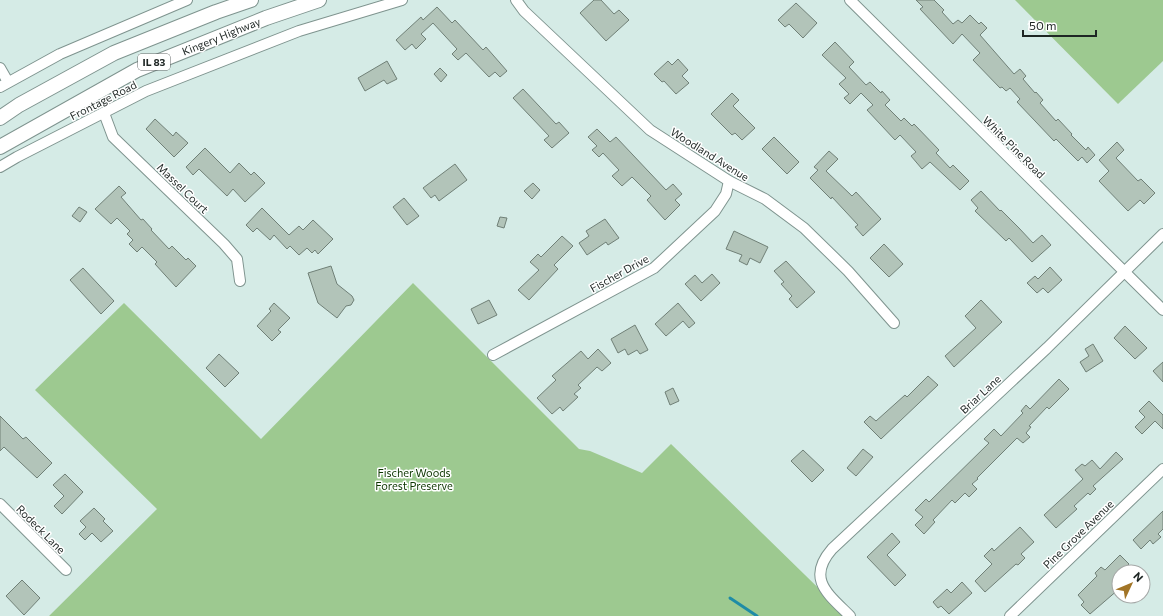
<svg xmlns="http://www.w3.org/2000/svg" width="1163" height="616" font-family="Commissioner,sans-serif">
<rect width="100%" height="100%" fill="#d5ebe6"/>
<g fill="#9dc990">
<path d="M1015,0H1163V61L1118,104Z"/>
<path d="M413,283L579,449L590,451L642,473L671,444L847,616H49L157,509L35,390L124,303L261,439Z"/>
</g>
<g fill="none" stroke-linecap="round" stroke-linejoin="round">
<path stroke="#1f8ca6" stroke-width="3" d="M730,598L757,616"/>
</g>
<g fill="#b2c4b9" stroke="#708077">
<path d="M594,0H601L614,14L619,10L629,20L606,41L580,13Z"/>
<path d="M916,0H934L944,10L942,12L953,24L958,20L962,23L970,15L979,24L981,22L987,28L980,35L1014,74L1020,69L1026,76L1023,79L1035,93L1036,92L1043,100L1040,103L1056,121L1058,119L1072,134L1071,135L1086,150L1088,147L1095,155L1087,163L1082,157L1078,161L1056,139L1054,141L1017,102L1020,99L1010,88L1006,91L1002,87L1000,88L973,60L980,53L962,34L953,44L920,9L923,7Z"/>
<path d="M796,3L817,23L803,38L789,24L785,27L778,20Z"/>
<path d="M437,7L452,23L455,20L483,50L486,47L507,71L500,77L495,72L489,77L466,53L458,60L452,54L457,49L433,23L421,34L426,39L416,49L412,44L405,50L396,40L421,17L423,20Z"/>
<path d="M835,42L854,62L849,67L866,85L870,82L881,93L882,91L890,100L885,105L901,121L904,118L912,126L914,124L939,150L936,153L950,168L953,165L969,181L960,190L930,162L922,169L911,156L916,152L900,135L895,140L867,110L873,105L861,93L850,104L844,98L849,94L839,84L846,78L822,55Z"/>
<path d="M678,59L688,70L682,76L689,83L676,94L664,81L662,82L654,74L668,61L672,65Z"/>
<path d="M387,61L397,79L387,84L384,80L365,91L358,78Z"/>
<path d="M440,68L447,75L441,82L434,74Z"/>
<path d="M523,89L556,124L559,122L569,133L552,148L544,140L549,136L513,98Z"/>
<path d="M732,93L739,100L733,106L755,128L742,140L735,133L732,135L711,114Z"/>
<path d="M155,119L173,136L176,132L188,143L174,157L146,129Z"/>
<path d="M597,129L610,142L616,137L666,190L673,184L682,194L675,200L680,205L665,220L647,200L651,196L632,177L622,186L612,176L619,170L603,153L599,157L592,150L597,146L588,137Z"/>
<path d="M774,137L799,162L787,174L762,149Z"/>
<path d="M1117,142L1124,150L1116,158L1138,181L1141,179L1155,193L1144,204L1140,200L1128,211L1099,181L1109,171L1099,160Z"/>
<path d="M205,148L230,173L239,163L251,175L254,172L265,183L245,202L233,189L227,196L199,169L193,175L186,167Z"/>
<path d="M829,151L838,159L826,171L852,196L856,192L881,219L863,236L855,227L858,225L832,197L831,199L810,178L818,170L814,167Z"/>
<path d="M455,164L467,180L439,201L435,195L431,198L423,188Z"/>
<path d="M533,183L540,190L532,199L524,191Z"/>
<path d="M119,186L126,193L121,197L141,220L143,219L152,229L151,230L169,249L172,246L186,260L188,258L196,266L176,287L155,264L157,262L142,247L137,252L129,244L133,240L127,234L130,231L117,218L111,224L95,209Z"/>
<path d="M981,191L1000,211L1001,210L1019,228L1033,243L1042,235L1051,245L1032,262L1009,238L1006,241L975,211L978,208L971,200Z"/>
<path d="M404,198L419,216L407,225L393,207Z"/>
<path d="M79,207L87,212L80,222L72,216Z"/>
<path d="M262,208L289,235L299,226L303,230L313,220L333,239L318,254L315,250L312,253L307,248L299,255L290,246L287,249L274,235L270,240L257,228L253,232L246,225Z"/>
<path d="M500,217L507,218L504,228L497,226Z"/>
<path d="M605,219L619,238L608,245L606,242L587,255L579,243L589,236L586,231Z"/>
<path d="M734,231L768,247L760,263L750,258L747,265L739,261L742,255L726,249Z"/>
<path d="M562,236L573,246L554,265L558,269L529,300L518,290L539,270L530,262L538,254L541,257Z"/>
<path d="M884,244L903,264L889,277L870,258Z"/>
<path d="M786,261L815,292L797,308L789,299L792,296L781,284L784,282L774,271Z"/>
<path d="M331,266L337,284L352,296L354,300L351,305L346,306L337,318L318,303L308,273Z"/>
<path d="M1050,267L1062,280L1048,293L1043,288L1037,293L1027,283L1035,276L1038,279Z"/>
<path d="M83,268L114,301L101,314L70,280Z"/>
<path d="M712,274L720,283L701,301L685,284L695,275L702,283Z"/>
<path d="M489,300L497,315L478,324L471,309Z"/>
<path d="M981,300L1002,322L954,367L945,356L976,328L965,316Z"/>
<path d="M274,303L290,318L278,330L281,332L272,341L257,326L271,311L269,309Z"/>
<path d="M678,303L695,323L689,328L683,321L666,336L655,324Z"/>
<path d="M635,325L648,350L640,354L637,350L628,355L625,349L618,353L611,339Z"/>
<path d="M1125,326L1147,348L1135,359L1114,338Z"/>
<path d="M1093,344L1103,361L1086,372L1080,362L1089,356L1085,349Z"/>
<path d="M598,349L611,363L602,371L597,367L578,385L581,388L574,394L578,397L563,411L560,407L552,414L537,398L556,380L552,376L581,351L588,359Z"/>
<path d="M219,354L239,373L225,387L206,368Z"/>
<path d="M1163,362V382L1153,371Z"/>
<path d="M928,376L938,385L881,439L864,422L870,416L876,421L905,395L907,397Z"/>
<path d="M1059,379L1069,389L1049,409L1047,407L1029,426L1031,427L1026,433L1030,437L1023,443L1017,438L977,478L978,479L972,484L977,489L969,497L965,493L955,503L952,500L933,520L935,522L924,534L915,525L923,517L915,510L926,499L929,502L989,443L984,439L994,429L1001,436L1023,413L1021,411L1026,405L1030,409Z"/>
<path d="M673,388L679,401L670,405L665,392Z"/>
<path d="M1149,401L1163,415V429L1155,421L1142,434L1135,427L1145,417L1139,411Z"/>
<path d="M0,416L23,439L26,437L52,463L37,478L4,447L0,451Z"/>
<path d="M863,449L873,457L856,476L847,468Z"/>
<path d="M803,450L824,470L812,482L791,461Z"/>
<path d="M1116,452L1123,459L1093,486L1096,489L1090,495L1088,493L1074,506L1077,509L1056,528L1044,515L1083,479L1075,470L1082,464L1085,466L1092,460L1100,469Z"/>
<path d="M65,474L83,492L62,514L54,506L64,496L53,485Z"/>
<path d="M94,508L105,519L103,521L113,531L101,542L92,533L85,540L79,534L86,527L80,521Z"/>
<path d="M1163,511V529L1158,534L1161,537L1153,544L1150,540L1141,549L1133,540Z"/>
<path d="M1020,527L1034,542L1021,554L1025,558L1018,565L1016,564L985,592L975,581L992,564L984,556L992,548L994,551Z"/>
<path d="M892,533L900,542L887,555L906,575L895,586L867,557Z"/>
<path d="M1120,555L1129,564L1121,572H1119V589L1090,614L1081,605L1084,602L1078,595L1097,576L1095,573L1101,567L1105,570Z"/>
<path d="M22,580L40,598L24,615L6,596Z"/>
<path d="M962,582L972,593L949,614L941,606L938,608L933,602L947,589L951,593Z"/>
</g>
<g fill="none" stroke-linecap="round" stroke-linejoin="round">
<g stroke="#7f948f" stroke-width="12">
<g id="minor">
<path d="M516,0L524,11L650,130L729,181L765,199L804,228L848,271L894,323"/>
<path d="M850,0L1163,310"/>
<path d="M0,68L8,82"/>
<path d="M0,87L60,54L187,0"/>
<path d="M104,113L113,137L224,244L237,259L240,281"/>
<path d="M0,167L17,157L146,91L299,31L402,0"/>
<path d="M493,355L654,268L715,211L726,194L729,181"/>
<path d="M0,504L66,570"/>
<path d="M850,616C828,594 806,579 832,549L1047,348L1163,234"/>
<path d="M1010,616L1163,469"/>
</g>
</g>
<g stroke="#7f948f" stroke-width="16">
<g id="highway">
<path d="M0,118L19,105L114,53L216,12L251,0"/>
<path d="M0,147L137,70L266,18L319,0"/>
</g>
</g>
<use href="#minor" stroke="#fff" stroke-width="10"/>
<use href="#highway" stroke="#fff" stroke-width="14"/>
</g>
<g text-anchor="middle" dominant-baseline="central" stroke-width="3" stroke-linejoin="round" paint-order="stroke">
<rect fill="#fff" stroke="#626766" stroke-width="1" x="138" y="54" width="32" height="16" rx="3"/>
<g font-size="10" font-weight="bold" fill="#1e2624">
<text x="154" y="62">IL 83</text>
</g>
<g font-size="11" fill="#1e2624" stroke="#fff">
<text transform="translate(221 36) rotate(-22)">Kingery Highway</text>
<text transform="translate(103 100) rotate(-27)">Frontage Road</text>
<text transform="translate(1014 147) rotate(45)">White Pine Road</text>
<text transform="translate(710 154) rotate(32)">Woodland Avenue</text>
<text transform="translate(183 188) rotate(44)">Massel Court</text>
<text transform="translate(619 273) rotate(-29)">Fischer Drive</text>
<text transform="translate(980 394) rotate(-43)">Briar Lane</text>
<text transform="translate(41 529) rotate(45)">Rodeck Lane</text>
<text transform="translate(1078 534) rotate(-44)">Pine Grove Avenue</text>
</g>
<g font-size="11" fill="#0d3600" stroke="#fff">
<text x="414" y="472">Fischer Woods<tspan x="414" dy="13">Forest Preserve</tspan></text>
</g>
</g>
<g transform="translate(1131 584) rotate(46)"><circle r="19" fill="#ffffff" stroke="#a5a8a7"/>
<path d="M0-3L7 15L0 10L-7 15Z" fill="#a27527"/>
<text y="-6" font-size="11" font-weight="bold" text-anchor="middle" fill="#1e2624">N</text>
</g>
<path d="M1023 30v6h73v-6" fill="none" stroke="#1e2624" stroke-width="2"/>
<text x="1029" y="30" font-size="12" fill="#1e2624" stroke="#ffffff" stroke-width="3" paint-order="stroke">50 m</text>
</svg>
